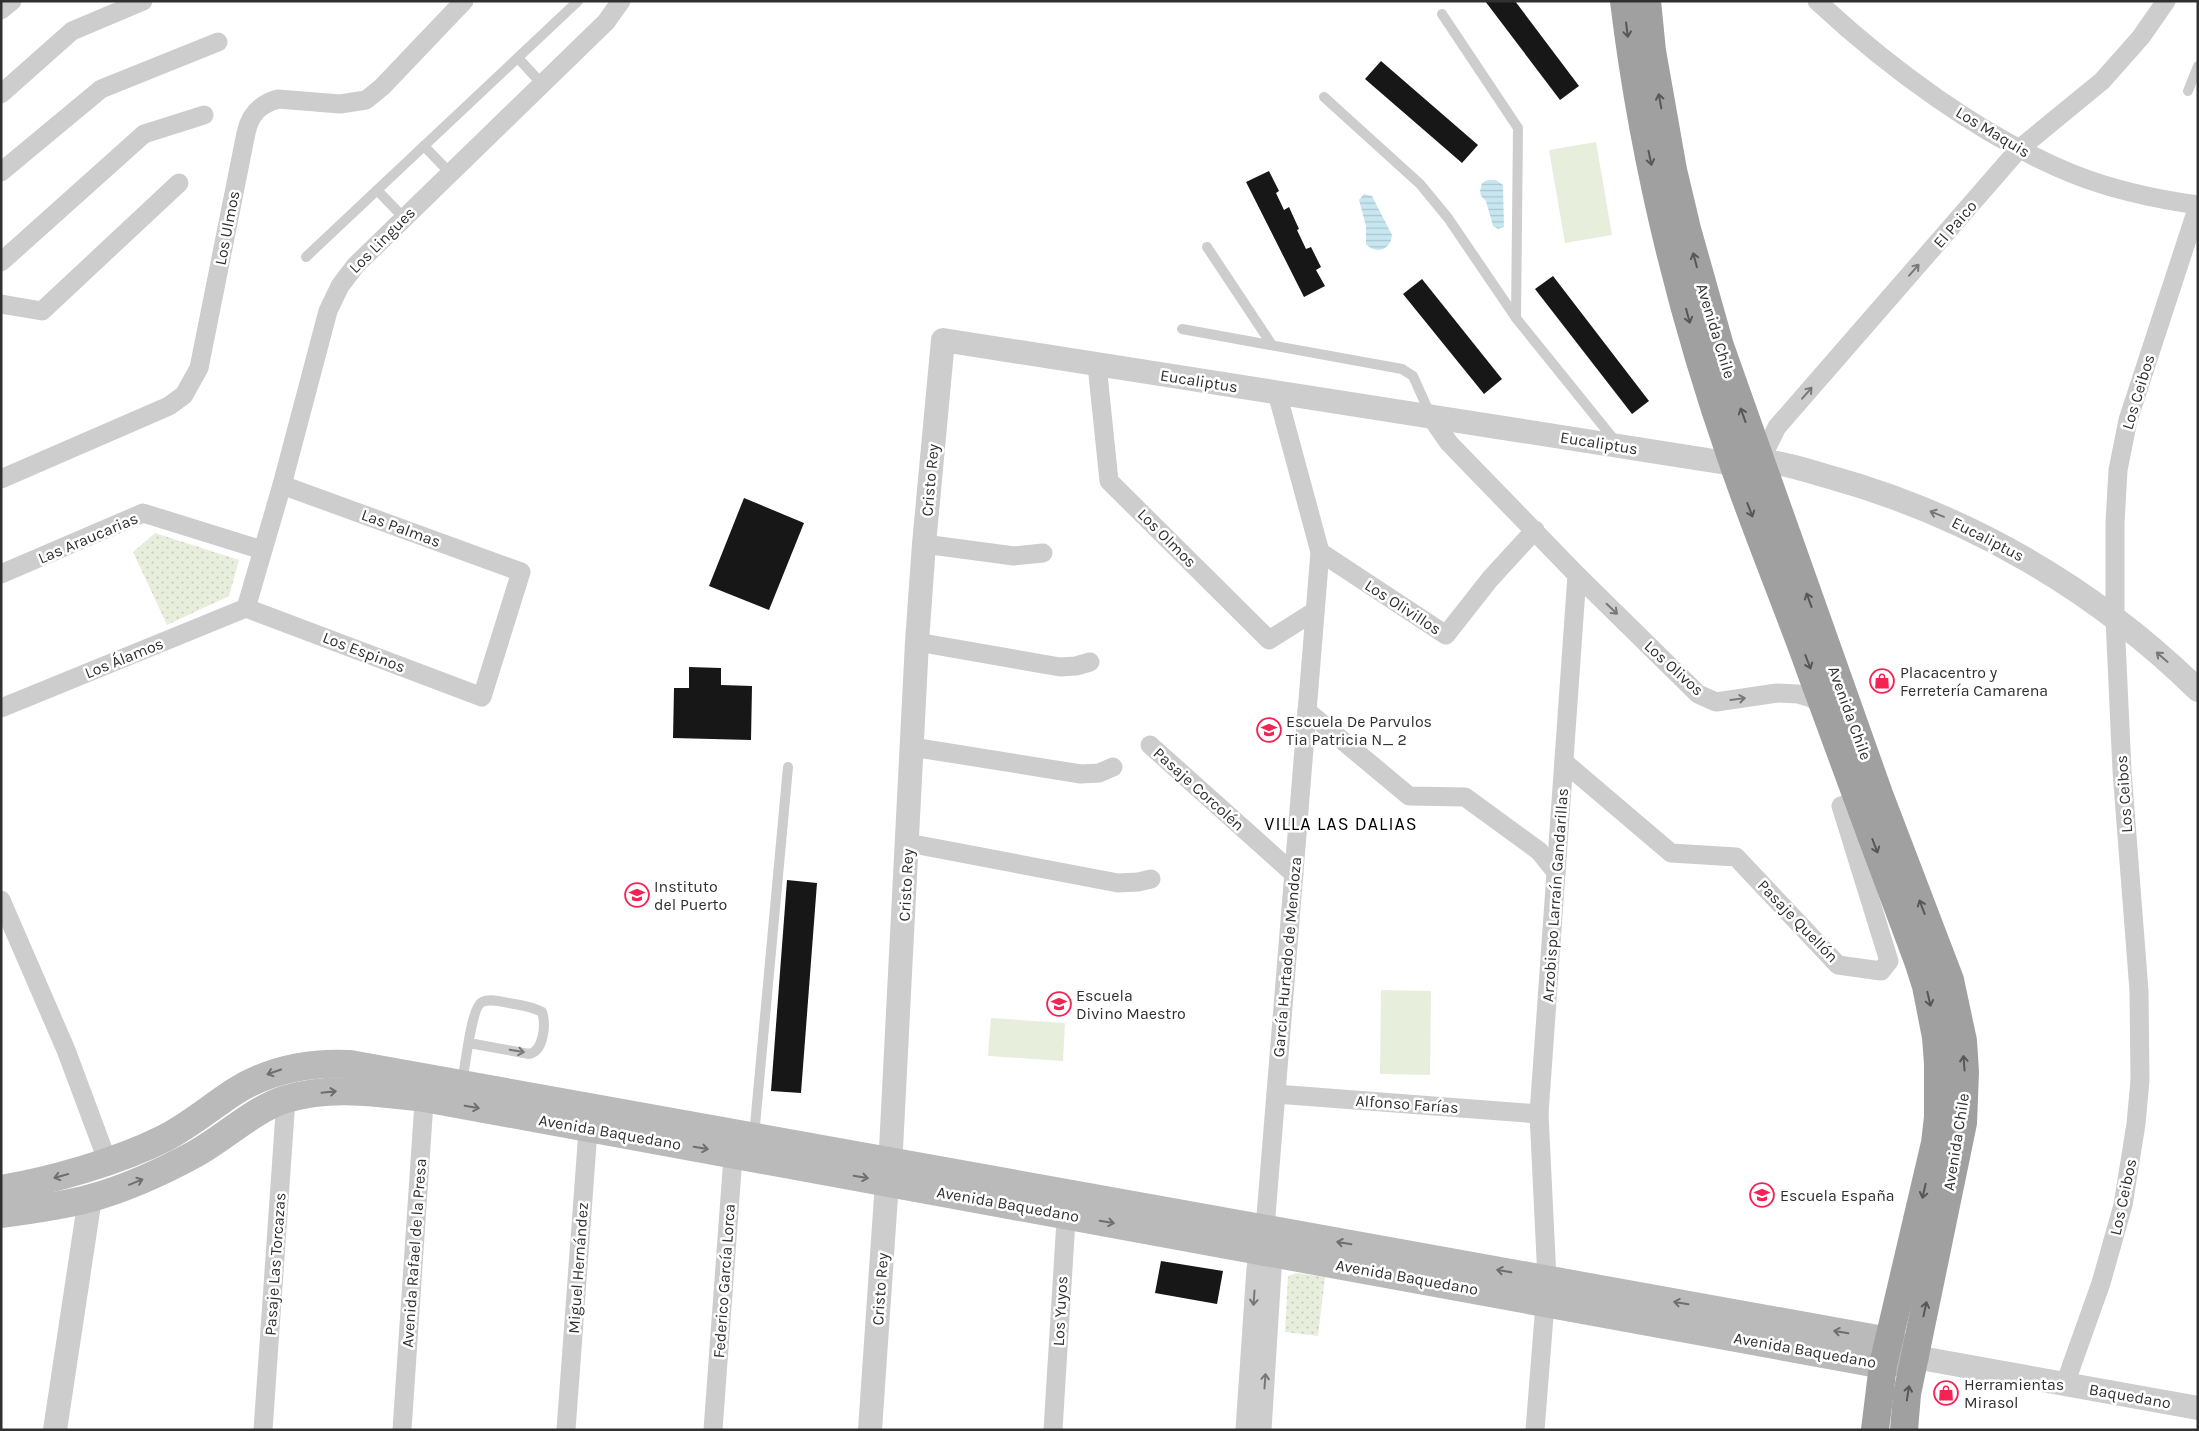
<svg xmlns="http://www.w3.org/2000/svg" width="2199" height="1431" font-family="Karla,sans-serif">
<defs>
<pattern id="grass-dots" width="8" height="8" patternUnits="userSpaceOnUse" patternTransform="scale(1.25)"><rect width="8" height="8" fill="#e8eedc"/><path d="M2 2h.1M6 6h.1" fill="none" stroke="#c7ccbd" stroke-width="1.8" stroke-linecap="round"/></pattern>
<pattern id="water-rules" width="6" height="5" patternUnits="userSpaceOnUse" patternTransform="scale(1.25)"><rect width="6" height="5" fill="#c7e6ef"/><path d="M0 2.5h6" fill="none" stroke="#abc6cd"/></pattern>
</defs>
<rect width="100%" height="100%" fill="#fff"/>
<g fill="url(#grass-dots)">
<path d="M155,533L239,560L229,596L167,625L133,552Z"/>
<path d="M1297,1273L1325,1277L1318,1336L1285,1332L1288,1276Z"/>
</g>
<g fill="#e8eedc">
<path d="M1596,142L1612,235L1565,243L1549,150Z"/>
<path d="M1381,990L1431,991L1430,1075L1380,1074Z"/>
<path d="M991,1018L1065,1023L1063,1061L988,1056Z"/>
</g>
<g fill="url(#water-rules)">
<path d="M1487,180H1496L1503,185L1504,227L1498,229L1493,226L1486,201L1481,196L1480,191L1482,183Z"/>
<path d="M1364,194L1372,196L1392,235C1391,250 1376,255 1366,244V226L1359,200Z"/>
</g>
<g fill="#171717">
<path d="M1485,1H1515L1579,86L1560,100Z"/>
<path d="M1381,61L1478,145L1462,163L1365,79Z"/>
<path d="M1269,171L1279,191L1276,193L1284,210L1289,207L1299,229L1297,230L1306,249L1311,247L1321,267L1316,270L1325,286L1304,297L1246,182Z"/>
<path d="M1553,276L1649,401L1632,414L1535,289Z"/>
<path d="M1422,279L1502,379L1484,394L1403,294Z"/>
<path d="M744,498L804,523L769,610L709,586Z"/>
<path d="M689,667L721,668V685L752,686L751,740L673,738L674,688H689Z"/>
<path d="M787,880L817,883L801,1093L771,1091Z"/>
<path d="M1161,1261L1223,1271L1217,1304L1155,1293Z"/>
</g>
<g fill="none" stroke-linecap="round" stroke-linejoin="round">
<g stroke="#cdcdcd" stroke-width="10">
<path d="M1442,14L1518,128L1516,318"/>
<path d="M518,58L542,84"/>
<path d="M2188,91L2198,66"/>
<path d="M1324,97L1420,184L1448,218L1516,318L1616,442"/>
<path d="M424,146L450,173"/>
<path d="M377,190L404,218"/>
<path d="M1207,247L1272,345"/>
<path d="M306,257L578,1"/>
<path d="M1182,329L1402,369L1413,376L1430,414"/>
<path d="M462,1083C465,1069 471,1007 482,1002C490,998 501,1002 509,1003C520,1005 531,1006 542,1012C546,1024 544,1051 529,1054L469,1043"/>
<path d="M754,1136L788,767"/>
</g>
<g stroke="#cdcdcd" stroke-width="19">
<path d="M1817,1C1889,68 1982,137 2073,174C2113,190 2155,199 2198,205"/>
<path d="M1,10L12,1"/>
<path d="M1,94L72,31L143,1"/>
<path d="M1,172L101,89L218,42"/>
<path d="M1,262L144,134L204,115"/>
<path d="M1,304L42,311L179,183"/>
<path d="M1097,365L1109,481L1269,640L1315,611"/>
<path d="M1431,417L1449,443L1577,575L1698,694L1716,702L1777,693L1798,694L1811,698L1823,705"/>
<path d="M1760,461L1777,427L2019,149L2102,81L2141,37L2166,1"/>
<path d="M1,479L169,406L184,395L199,368L246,133C250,114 260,104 278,99L340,104L366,100L382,87L464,1"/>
<path d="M924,544L1014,556L1043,553"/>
<path d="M1320,552L1446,635L1490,579L1535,530"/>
<path d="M1,574L143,513L262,550"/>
<path d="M246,608L282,485L328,311L340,286L355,266L606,22L621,1"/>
<path d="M246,608L482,697L521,572L282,485"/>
<path d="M917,642L1060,667L1076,666L1090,662"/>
<path d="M1,708L246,608"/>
<path d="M1307,711L1409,796L1465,797L1539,851L1556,872"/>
<path d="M1150,745L1294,874"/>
<path d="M912,747L1081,774L1099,773L1113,767"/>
<path d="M1564,762L1671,853L1736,857L1838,965L1881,971L1889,961L1841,806L1858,800"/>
<path d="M908,843L1118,883L1138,882L1151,879"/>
<path d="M1,900L66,1050L107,1160"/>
<path d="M1276,1094L1539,1114"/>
<path d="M2065,1384L2101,1283L2123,1205L2136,1124L2140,1080L2139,991L2122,771L2115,619V523L2118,470L2128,420L2198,206"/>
<path d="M263,1430L286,1099"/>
<path d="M402,1430L425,1087"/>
<path d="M566,1430L589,1117"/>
<path d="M713,1430L734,1143"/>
<path d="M1053,1430L1067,1204"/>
<path d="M1245,1430L1256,1268L1259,1250L1265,1228L1320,552L1277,393"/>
<path d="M1262,1430L1272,1271L1273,1253L1269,1242"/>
<path d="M1535,1430L1547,1279L1539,1114L1577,575"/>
</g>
<g stroke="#cdcdcd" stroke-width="24">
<path d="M1915,1357L2198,1408"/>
<path d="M55,1430L90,1198"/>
<path d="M870,1430L887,1182L891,1149L917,642L924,544L943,340L1733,464C1762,455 1798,468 1826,476C1966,514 2094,588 2198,690"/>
</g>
<g stroke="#bababa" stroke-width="28">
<path d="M1,1189C53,1180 117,1162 165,1138C190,1125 211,1107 234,1092C270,1069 309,1062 350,1064L1889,1341L1915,1357"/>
<path d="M1,1214C31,1210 62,1206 91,1198C127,1188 162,1172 195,1154C226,1137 252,1110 286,1099C332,1085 378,1093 424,1098L1856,1360L1883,1365L1906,1359"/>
</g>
<g stroke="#a0a0a0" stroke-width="28">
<path d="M1624,1C1643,158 1681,314 1733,463C1757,533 1786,602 1811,672C1846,768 1882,865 1918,961L1926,986L1936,1037L1938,1064V1117L1935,1143L1883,1365L1875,1430"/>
<path d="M1647,1L1652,51L1673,170L1687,229L1720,346L1879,794L1950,980L1963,1041L1965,1072L1963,1123L1907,1394L1904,1430"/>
</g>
</g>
<defs><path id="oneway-shaft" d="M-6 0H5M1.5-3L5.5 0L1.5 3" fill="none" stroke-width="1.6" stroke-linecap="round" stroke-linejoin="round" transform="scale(1.25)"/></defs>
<g stroke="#575757">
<use href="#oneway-shaft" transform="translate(1627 30) rotate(83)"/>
<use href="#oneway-shaft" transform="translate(1660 101) rotate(-100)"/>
<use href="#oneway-shaft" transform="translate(1650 158) rotate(78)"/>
<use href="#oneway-shaft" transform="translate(1695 260) rotate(-105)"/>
<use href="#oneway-shaft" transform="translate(1688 316) rotate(75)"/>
<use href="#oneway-shaft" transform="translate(1743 415) rotate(-110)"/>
<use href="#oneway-shaft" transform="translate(1750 510) rotate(69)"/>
<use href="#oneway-shaft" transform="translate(1809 600) rotate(-110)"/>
<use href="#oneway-shaft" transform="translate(1808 662) rotate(69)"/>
<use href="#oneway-shaft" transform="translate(1875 846) rotate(69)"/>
<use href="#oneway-shaft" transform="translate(1922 907) rotate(-111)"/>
<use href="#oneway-shaft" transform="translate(1929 999) rotate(77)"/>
<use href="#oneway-shaft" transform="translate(1964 1063) rotate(-94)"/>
<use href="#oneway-shaft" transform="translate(1924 1191) rotate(103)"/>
<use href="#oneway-shaft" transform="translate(1925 1309) rotate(-78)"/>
<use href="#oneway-shaft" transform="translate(1908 1393) rotate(-81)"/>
</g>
<g stroke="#777">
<use href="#oneway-shaft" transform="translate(1914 270) rotate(-49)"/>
<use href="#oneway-shaft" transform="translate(1807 393) rotate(-49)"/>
<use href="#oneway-shaft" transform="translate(1937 514) rotate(-158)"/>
<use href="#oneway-shaft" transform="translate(1612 609) rotate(44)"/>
<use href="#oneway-shaft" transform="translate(2162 657) rotate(-139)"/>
<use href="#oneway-shaft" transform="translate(1738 699) rotate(-8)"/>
<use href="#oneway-shaft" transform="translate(517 1051) rotate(10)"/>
<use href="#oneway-shaft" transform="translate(1254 1298) rotate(94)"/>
<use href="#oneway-shaft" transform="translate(1265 1381) rotate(-86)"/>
</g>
<g stroke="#6e6e6e">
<use href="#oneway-shaft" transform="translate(274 1072) rotate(161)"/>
<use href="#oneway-shaft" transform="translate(329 1092) rotate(-6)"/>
<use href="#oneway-shaft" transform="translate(472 1107) rotate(10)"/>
<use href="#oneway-shaft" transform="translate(701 1148) rotate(10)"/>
<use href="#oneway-shaft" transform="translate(61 1176) rotate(164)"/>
<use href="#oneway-shaft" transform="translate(861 1177) rotate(10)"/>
<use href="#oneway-shaft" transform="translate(136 1182) rotate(-22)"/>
<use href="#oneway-shaft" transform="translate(1107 1222) rotate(10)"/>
<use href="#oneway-shaft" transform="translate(1344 1243) rotate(-170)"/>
<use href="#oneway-shaft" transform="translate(1504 1271) rotate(-170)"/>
<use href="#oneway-shaft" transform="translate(1681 1303) rotate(-170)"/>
<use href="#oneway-shaft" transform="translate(1841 1332) rotate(-170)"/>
</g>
<defs>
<g id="shop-ring" transform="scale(1.25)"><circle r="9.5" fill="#fff" stroke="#f52354" stroke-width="1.5"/><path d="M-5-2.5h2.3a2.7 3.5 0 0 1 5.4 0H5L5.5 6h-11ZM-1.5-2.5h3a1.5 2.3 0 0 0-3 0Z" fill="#f52354"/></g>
<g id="school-ring" transform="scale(1.25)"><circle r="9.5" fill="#fff" stroke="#f52354" stroke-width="1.5"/><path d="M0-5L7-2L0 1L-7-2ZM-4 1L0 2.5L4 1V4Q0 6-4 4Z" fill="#f52354"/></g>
</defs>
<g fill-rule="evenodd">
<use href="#shop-ring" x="1882" y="681"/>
<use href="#school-ring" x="1269" y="730"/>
<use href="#school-ring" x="637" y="895"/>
<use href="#school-ring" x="1059" y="1004"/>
<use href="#school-ring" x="1762" y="1195"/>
<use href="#shop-ring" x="1946" y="1393"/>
</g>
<g text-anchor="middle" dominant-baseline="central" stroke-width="5" stroke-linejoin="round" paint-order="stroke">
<g font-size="16" fill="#303030" stroke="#fff">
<text transform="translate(1993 132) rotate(31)">Los Maquis</text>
<text transform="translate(1955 224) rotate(-49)">El Paico</text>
<text transform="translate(227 228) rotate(-79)">Los Ulmos</text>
<text transform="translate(382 240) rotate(-45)">Los Lingues</text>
<text transform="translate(1716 331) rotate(73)">Avenida Chile</text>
<text transform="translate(1199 381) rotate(9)">Eucaliptus</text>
<text transform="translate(2138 392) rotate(-73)">Los Ceibos</text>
<text transform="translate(1599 443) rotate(9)">Eucaliptus</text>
<text transform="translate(930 480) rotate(-85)">Cristo Rey</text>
<text transform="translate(401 528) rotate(20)">Las Palmas</text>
<text transform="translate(88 538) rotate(-23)">Las Araucarias</text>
<text transform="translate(1167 538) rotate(45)">Los Olmos</text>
<text transform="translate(1988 539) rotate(27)">Eucaliptus</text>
<text transform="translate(1403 607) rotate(33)">Los Olivillos</text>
<text transform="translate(364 652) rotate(21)">Los Espinos</text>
<text transform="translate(124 658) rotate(-22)">Los Álamos</text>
<text transform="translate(1674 668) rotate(42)">Los Olivos</text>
<text transform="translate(1850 713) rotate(70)">Avenida Chile</text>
<text transform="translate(1199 789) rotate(42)">Pasaje Corcolén</text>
<text transform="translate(2124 794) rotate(-94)">Los Ceibos</text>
<text transform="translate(906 885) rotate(-87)">Cristo Rey</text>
<text transform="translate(1555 895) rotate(-86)">Arzobispo Larraín Gandarillas</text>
<text transform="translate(1798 921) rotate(46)">Pasaje Quellón</text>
<text transform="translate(1287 957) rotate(-85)">García Hurtado de Mendoza</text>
<text transform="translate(1407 1104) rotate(4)">Alfonso Farías</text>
<text transform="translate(610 1132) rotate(10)">Avenida Baquedano</text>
<text transform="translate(1956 1142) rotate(-81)">Avenida Chile</text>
<text transform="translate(2123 1197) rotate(-78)">Los Ceibos</text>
<text transform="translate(1008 1204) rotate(10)">Avenida Baquedano</text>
<text transform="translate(414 1253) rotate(-86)">Avenida Rafael de la Presa</text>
<text transform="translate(275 1264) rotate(-86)">Pasaje Las Torcazas</text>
<text transform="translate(578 1268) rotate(-86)">Miguel Hernández</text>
<text transform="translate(1407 1277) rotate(10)">Avenida Baquedano</text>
<text transform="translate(724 1281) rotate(-86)">Federico García Lorca</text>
<text transform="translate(880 1289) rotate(-86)">Cristo Rey</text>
<text transform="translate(1060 1311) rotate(-87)">Los Yuyos</text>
<text transform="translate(1805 1350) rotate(10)">Avenida Baquedano</text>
<text transform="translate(2130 1396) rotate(10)">Baquedano</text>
</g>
<g font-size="16" fill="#303030" stroke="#fff" text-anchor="start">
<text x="1900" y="672">Placacentro y<tspan x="1900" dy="18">Ferretería Camarena</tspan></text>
<text x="1286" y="721">Escuela De Parvulos<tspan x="1286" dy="18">Tia Patricia N_ 2</tspan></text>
<text x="654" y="886">Instituto<tspan x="654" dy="18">del Puerto</tspan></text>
<text x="1076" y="995">Escuela<tspan x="1076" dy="18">Divino Maestro</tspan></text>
<text x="1780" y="1195">Escuela España</text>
<text x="1964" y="1384">Herramientas<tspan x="1964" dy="18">Mirasol</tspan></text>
</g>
<g font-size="18" letter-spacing="1" fill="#000" stroke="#fff">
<text x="1341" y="824">VILLA LAS DALIAS</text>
</g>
</g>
<rect width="2199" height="1431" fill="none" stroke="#303030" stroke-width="5"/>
</svg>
